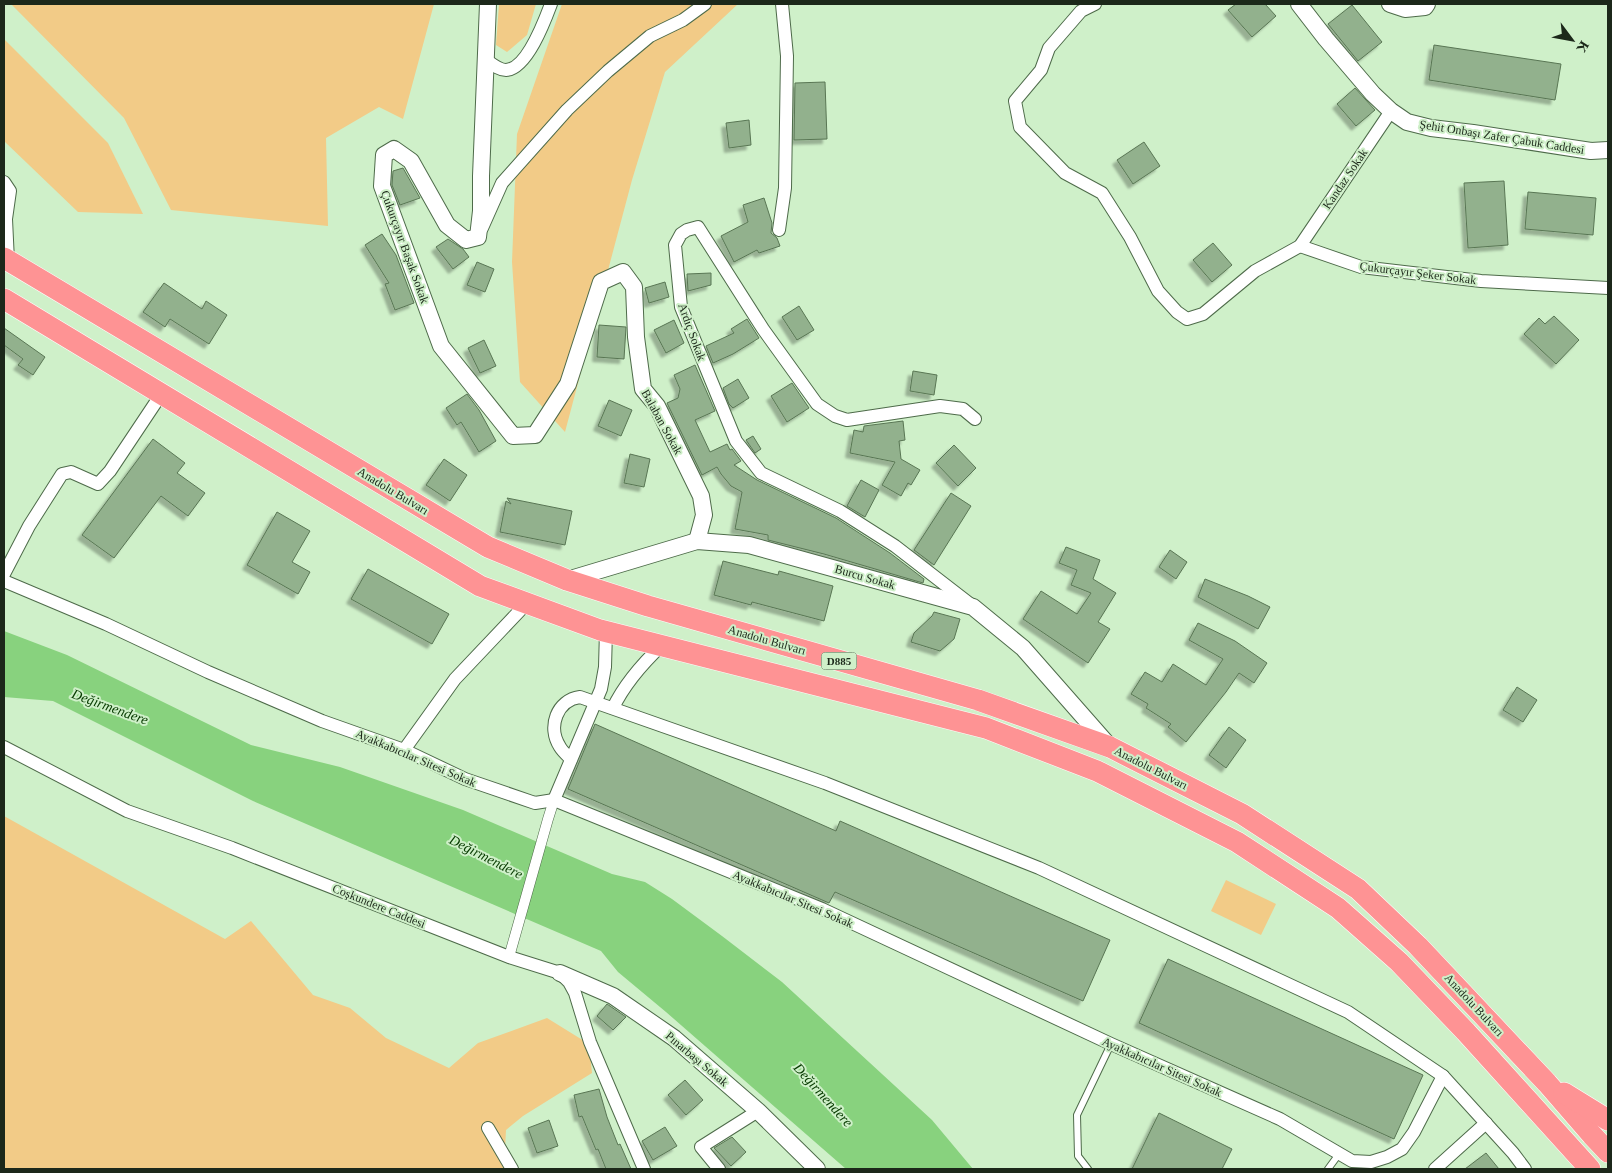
<svg xmlns="http://www.w3.org/2000/svg" width="1612" height="1173" font-family="'Times New Roman',serif">
<defs>
<filter id="shadow"><feDropShadow dx="-4.5" dy="4.5" stdDeviation="1" flood-color="#0004"/></filter>
</defs>
<rect width="100%" height="100%" fill="#cff0c9"/>
<g fill="#f2cb87">
<path d="M11,4H434L403,119L379,107L326,138L328,226L171,210L124,118Z"/>
<path d="M499,4H536L527,35L507,52L496,45Z"/>
<path d="M562,4H738L665,72L632,180L565,432L520,382L512,262L517,134Z"/>
<path d="M4,39L108,143L143,214L78,212L4,141Z"/>
<path d="M4,816L225,939L251,921L313,995L350,1008L386,1038L449,1068L478,1043L547,1018L589,1044L592,1073L523,1116L506,1130L504,1169H4Z"/>
<path d="M1226,880L1276,904L1261,935L1211,911Z"/>
</g>
<path fill="#88d27e" d="M4,631L67,655L251,745L340,767L463,810L612,874L645,882L672,899L722,936L782,982L932,1120L973,1169H846L666,1012L618,972L601,951L253,801L53,701L4,697Z"/>
<g fill="#92b18d" stroke="#597654" filter="url(#shadow)">
<path d="M1236,4H1265L1276,16L1252,37L1228,10Z"/>
<path d="M1352,5L1382,42L1358,61L1328,24Z"/>
<path d="M1434,45L1561,64L1555,100L1429,80Z"/>
<path d="M825,82L827,139L794,140L795,83Z"/>
<path d="M1355,88L1375,110L1356,126L1337,104Z"/>
<path d="M749,120L751,145L729,148L726,123Z"/>
<path d="M1144,142L1160,166L1133,184L1117,160Z"/>
<path d="M403,168L420,198L400,205L392,185L393,171Z"/>
<path d="M1504,181L1508,245L1468,248L1464,183Z"/>
<path d="M1528,192L1596,198L1593,235L1525,229Z"/>
<path d="M764,198L772,223L771,233L777,238L780,246L759,253L757,250L734,262L721,236L748,222L743,205Z"/>
<path d="M382,234L396,255L414,303L395,310L385,284L389,283L365,245Z"/>
<path d="M448,239L463,249L469,257L453,269L436,247Z"/>
<path d="M1213,243L1232,265L1212,282L1193,260Z"/>
<path d="M477,262L494,269L485,292L467,285Z"/>
<path d="M711,273V285L688,291L687,274Z"/>
<path d="M665,282L669,297L649,303L645,288Z"/>
<path d="M164,283L202,309L206,301L227,315L209,344L170,319L165,327L143,312Z"/>
<path d="M799,306L814,330L797,340L782,317Z"/>
<path d="M1554,316L1579,340L1556,364L1524,334L1539,318L1545,324Z"/>
<path d="M747,319L759,338L733,354L713,363L706,346L734,333L731,329Z"/>
<path d="M674,320L684,343L666,353L654,330Z"/>
<path d="M599,325L626,327L624,359L597,357Z"/>
<path d="M4,328L45,357L33,375L18,365L23,359L4,345Z"/>
<path d="M484,340L496,366L480,373L468,348Z"/>
<path d="M695,365L715,411L695,420L710,452L727,444L730,450L732,449L741,461L734,465L757,480L836,518L890,553L924,579L923,583L824,554L768,540V535L735,529L742,492L731,486L721,474L717,467L702,475L667,403L678,398L680,389L674,375Z"/>
<path d="M913,371L937,375L934,395L910,391Z"/>
<path d="M738,379L749,398L733,408L729,404L723,388Z"/>
<path d="M792,383L809,408L787,422L771,396Z"/>
<path d="M467,394L479,410L496,441L479,452L461,422L457,425L446,408Z"/>
<path d="M609,400L632,410L621,436L598,426Z"/>
<path d="M903,421L905,440L899,441L901,459L920,470L911,485L908,483L901,496L882,485L895,462L850,453L854,430L863,432L864,426Z"/>
<path d="M753,436L761,449L755,453L746,440Z"/>
<path d="M153,439L185,463L177,473L205,493L188,516L161,496L114,558L82,535Z"/>
<path d="M954,445L976,468L958,486L936,463Z"/>
<path d="M630,454L650,459L644,487L624,483Z"/>
<path d="M444,459L467,475L450,501L426,485Z"/>
<path d="M861,480L879,490L865,517L847,506Z"/>
<path d="M951,493L971,506L934,565L914,550Z"/>
<path d="M507,498L572,511L565,545L500,532L506,501L511,504Z"/>
<path d="M277,512L310,531L292,562L310,572L298,594L247,565Z"/>
<path d="M1066,547L1100,560L1093,579L1116,593L1098,622L1110,629L1088,663L1023,619L1041,591L1077,614L1091,593L1071,585L1077,570L1059,563Z"/>
<path d="M1170,550L1187,562L1176,579L1159,567Z"/>
<path d="M723,561L778,575L779,571L833,586L824,621L752,602L751,605L714,595Z"/>
<path d="M368,569L449,614L432,644L351,599Z"/>
<path d="M1205,579L1248,596L1270,607L1258,629L1198,597Z"/>
<path d="M934,612L960,619L954,639L940,651L911,642L914,633L932,616Z"/>
<path d="M1198,623L1235,641L1267,663L1254,683L1239,673L1226,692L1186,742L1168,727L1171,724L1146,708L1148,704L1131,694L1145,672L1162,682L1173,664L1206,685L1223,659L1189,640Z"/>
<path d="M1517,687L1537,700L1523,722L1503,710Z"/>
<path d="M595,724L836,831L840,821L1110,940L1083,1001L835,892L829,903L568,789Z"/>
<path d="M1229,727L1246,740L1226,768L1209,755Z"/>
<path d="M1168,959L1423,1075L1394,1139L1139,1023Z"/>
<path d="M607,1004L626,1017L613,1030L597,1016Z"/>
<path d="M685,1080L703,1100L686,1115L668,1095Z"/>
<path d="M599,1089L607,1117L618,1145L620,1144L631,1169H606L598,1149L596,1150L582,1116L579,1117L574,1095Z"/>
<path d="M1159,1113L1232,1149L1222,1169H1132Z"/>
<path d="M549,1120L558,1146L537,1153L528,1128Z"/>
<path d="M665,1127L677,1146L653,1160L642,1141Z"/>
<path d="M732,1137L746,1152L731,1166L714,1148Z"/>
<path d="M1486,1153L1499,1169H1465Z"/>
</g>
<g fill="none" stroke-linecap="round" stroke-linejoin="round">
<g stroke="#4e6b4a" stroke-width="8">
<g id="service">
<path d="M1088,1169L1078,1156L1077,1115L1111,1044"/>
<path d="M1328,1169L1339,1154"/>
</g>
</g>
<g stroke="#4e6b4a" stroke-width="11">
<path id="pedestrian" d="M509,957L548,819L554,800"/>
</g>
<g stroke="#4e6b4a" stroke-width="14">
<g id="minor">
<path d="M1095,4L1081,11L1049,48L1041,70L1015,101L1020,127L1065,173L1102,193L1130,237L1158,291L1177,312L1187,319L1203,314L1255,271L1300,246L1391,111"/>
<path d="M485,59C491,63 498,70 506,70C527,69 545,20 551,4"/>
<path d="M4,182L10,191L6,219L8,261"/>
<path d="M482,228L502,183L567,110L608,71L650,36L683,20L705,4"/>
<path d="M779,230L785,188L787,56L782,4"/>
<path d="M1300,246L1361,267L1481,281L1608,288"/>
<path d="M4,574L29,526L62,474L71,472L98,484L110,471L162,393"/>
<path d="M4,581L106,624L208,672L322,721L404,750L465,779L535,803L554,800L822,909L1111,1044L1280,1119L1352,1161L1371,1162L1387,1157L1402,1149L1414,1132L1443,1076"/>
<path d="M970,604L895,546L840,511L761,473L736,441L681,307L675,245L681,234L687,230L698,227L763,329L817,404L835,416L847,420L940,406L963,409L975,419"/>
<path d="M613,708C625,683 642,664 662,645"/>
<path d="M4,747L127,811L232,848L509,957L560,973L569,982L575,993L590,1042L644,1169"/>
<path d="M404,750L455,679L527,603"/>
<path d="M571,759C568,756 563,752 560,747C547,727 557,700 580,697L825,783L1039,868L1348,1012L1443,1076L1513,1153L1525,1169"/>
<path d="M554,800L601,689L605,667L606,631"/>
<path d="M488,1128L512,1169"/>
<path d="M719,1169L701,1147L758,1111"/>
<path d="M1435,1169L1486,1123"/>
</g>
</g>
<g stroke="#4e6b4a" stroke-width="18">
<g id="tertiary">
<path d="M488,4L481,176V211L478,237L466,240L447,225L411,161L394,149L384,155L382,186L441,346L513,436L535,435L568,384L601,282L623,272L634,287L636,337L643,389L657,406L701,496L704,515L697,541"/>
<path d="M1299,4L1326,39L1373,94L1391,111L1407,122L1431,128L1473,133L1591,151L1608,150"/>
<path d="M1390,4L1405,9L1425,7L1427,4"/>
<path d="M567,580L697,541L749,545L973,607L1023,648L1110,747"/>
<path d="M560,973L613,996L674,1038L758,1111L817,1169"/>
</g>
</g>
<g stroke="#fff" stroke-width="22">
<g id="trunk">
<path d="M4,258L488,547L567,580L648,606L978,700L1110,747L1242,814L1358,889L1418,946L1547,1083L1592,1135L1608,1152"/>
<path d="M4,299L480,586L600,630L986,728L1097,771L1237,842L1338,908L1399,962L1466,1032L1590,1169"/>
<path d="M1564,1093L1608,1120"/>
</g>
</g>
<use href="#service" stroke="#fff" stroke-width="6"/>
<use href="#pedestrian" stroke="#fff" stroke-width="10"/>
<use href="#minor" stroke="#fff" stroke-width="12"/>
<use href="#tertiary" stroke="#fff" stroke-width="16"/>
<use href="#trunk" stroke="#fe9394" stroke-width="21"/>
</g>
<g text-anchor="middle" dominant-baseline="central" stroke-width="4" stroke-linejoin="round" paint-order="stroke">
<rect fill="#cff0c9" stroke="#52644e" stroke-width="1" x="821.5" y="652.5" width="35" height="17" rx="4"/>
<g font-size="11" font-weight="bold" fill="#1c281a">
<text x="839" y="661">D885</text>
</g>
<g font-size="12" fill="#1c281a" stroke="#cff0c9">
<text transform="translate(1502 137) rotate(9)">Şehit Onbaşı Zafer Çabuk Caddesi</text>
<text transform="translate(1345 179) rotate(-56)">Kandaz Sokak</text>
<text transform="translate(405 247) rotate(70)">Çukurçayır Başak Sokak</text>
<text transform="translate(1418 273) rotate(7)">Çukurçayır Şeker Sokak</text>
<text transform="translate(692 332) rotate(70)">Ardıç Sokak</text>
<text transform="translate(662 422) rotate(61)">Balaban Sokak</text>
<text transform="translate(393 491) rotate(31)">Anadolu Bulvarı</text>
<text transform="translate(865 577) rotate(16)">Burcu Sokak</text>
<text transform="translate(767 640) rotate(16)">Anadolu Bulvarı</text>
<text transform="translate(416 758) rotate(23)">Ayakkabıcılar Sitesi Sokak</text>
<text transform="translate(1151 768) rotate(27)">Anadolu Bulvarı</text>
<text transform="translate(793 899) rotate(23)">Ayakkabıcılar Sitesi Sokak</text>
<text transform="translate(379 906) rotate(22)">Coşkundere Caddesi</text>
<text transform="translate(1474 1005) rotate(47)">Anadolu Bulvarı</text>
<text transform="translate(697 1059) rotate(40)">Pınarbaşı Sokak</text>
<text transform="translate(1162 1067) rotate(24)">Ayakkabıcılar Sitesi Sokak</text>
</g>
<g font-size="14" font-style="italic" fill="#073a01" stroke="#cff0c9">
<text transform="translate(110 707) rotate(20)">Değirmendere</text>
<text transform="translate(486 857) rotate(27)">Değirmendere</text>
<text transform="translate(823 1095) rotate(48)">Değirmendere</text>
</g>
</g>
<rect width="1612" height="1173" fill="none" stroke="#1c281a" stroke-width="10"/>
<g transform="translate(1572 40) rotate(122)" stroke="#cff0c9" stroke-width="4" paint-order="stroke">
<path d="M0-4L9 19L0 12L-9 19Z" fill="#1c281a"/>
<text y="-8" font-size="14" font-weight="bold" text-anchor="middle" fill="#1c281a">K</text>
</g>
</svg>
